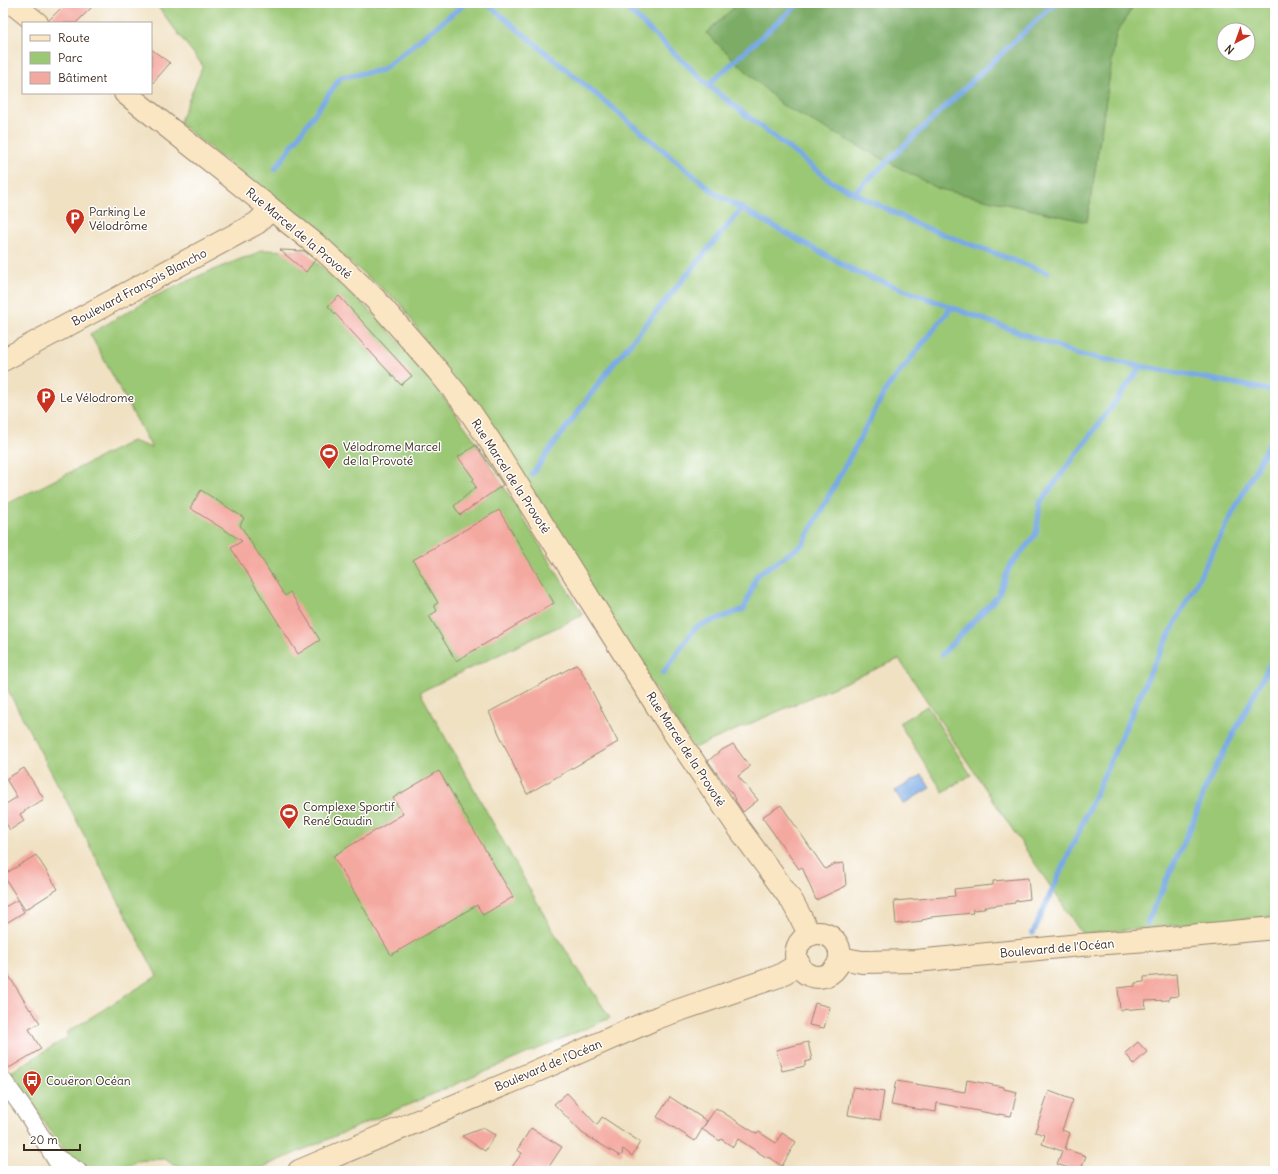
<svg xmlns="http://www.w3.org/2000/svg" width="1278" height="1174" font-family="Delius,sans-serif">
<rect width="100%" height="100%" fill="#fff"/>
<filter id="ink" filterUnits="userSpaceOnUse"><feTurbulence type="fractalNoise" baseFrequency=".025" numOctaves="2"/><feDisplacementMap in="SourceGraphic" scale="8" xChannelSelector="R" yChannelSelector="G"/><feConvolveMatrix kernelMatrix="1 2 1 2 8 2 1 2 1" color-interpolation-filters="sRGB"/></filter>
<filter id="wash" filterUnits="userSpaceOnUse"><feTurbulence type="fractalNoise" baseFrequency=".012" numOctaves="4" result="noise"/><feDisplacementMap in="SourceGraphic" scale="16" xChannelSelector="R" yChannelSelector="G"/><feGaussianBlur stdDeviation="0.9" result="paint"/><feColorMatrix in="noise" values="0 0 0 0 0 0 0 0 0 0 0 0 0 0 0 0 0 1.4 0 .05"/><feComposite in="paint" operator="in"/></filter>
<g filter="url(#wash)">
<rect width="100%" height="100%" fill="#f0e1c3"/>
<g fill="#9bc875" stroke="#6b794a" fill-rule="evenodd">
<path d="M155,3H739L706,33L1087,222L1116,34L1135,3H1275V916L1082,934L899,659L694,748L401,304L179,123L203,66ZM1224,30H1248V54H1224Z"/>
<path d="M261,250L304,251L377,317L426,373L474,439L583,615L420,692L552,929L610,1018L254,1171H186L166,1159L136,1161L123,1171H91L69,1156L51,1132L11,1072L68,1037L66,1033L157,976L66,800L3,681V506L132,441L152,448L90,334L151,298L203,274L243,258L252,256Z"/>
<path d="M927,706L971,775L943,792L899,723Z"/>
</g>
<path fill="#7cac66" stroke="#5c6b42" d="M739,3H1135L1116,34L1087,222L939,189L782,105L706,33Z"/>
<path fill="#7aaae4" stroke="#5a6a81" d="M922,775L930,788L903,804L895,791Z"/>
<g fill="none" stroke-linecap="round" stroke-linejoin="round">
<g stroke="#7aaae4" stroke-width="5.5">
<path d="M486,3L716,194L856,272L1080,355L1275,391"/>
<path d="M621,3L708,85L832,182L921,226L1048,273"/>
<path d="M708,85L799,3"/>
<path d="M275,169L341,77L382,70L466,3"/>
<path d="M854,193L1055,3"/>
<path d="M532,474L614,363L742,208"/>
<path d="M942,654L998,596L1010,566L1036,534L1040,503L1141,367"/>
<path d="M663,673L696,627L744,609L757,575L803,544L887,388L951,308"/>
<path d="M1147,923L1193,822L1206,786L1275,655"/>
<path d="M1033,933L1154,664L1275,432"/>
</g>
</g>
<g id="blocks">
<g fill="#f4a9a0">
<path d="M66,3H96L76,23H49V20Z"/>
<path d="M151,49L170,63L151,85Z"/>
<path d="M280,250L304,251L315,260L306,272Z"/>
<path d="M339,296L412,376L401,385L328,306Z"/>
<path d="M476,445L503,485L460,515L454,506L476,487L472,481L474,479L458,457Z"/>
<path d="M201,490L244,518L240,525L285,596L290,592L320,640L298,654L231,548L242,541L190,508Z"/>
<path d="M499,510L554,603L456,661L429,616L437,611L434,605L438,603L413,560Z"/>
<path d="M576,665L581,670L618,742L527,794L489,712Z"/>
<path d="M733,744L750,767L738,776L758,800L743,812L735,800L736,799L708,761L720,751Z"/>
<path d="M24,768L44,799L20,814L24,821L10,830L3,818V806L17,797L6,779Z"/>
<path d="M439,771L513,897L483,915L477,905L391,955L333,856L403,814L393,798Z"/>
<path d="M781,805L825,869L835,864L844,863L846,886L816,900L802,867L799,869L762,817Z"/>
<path d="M36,855L58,889L25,910L3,875Z"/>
<path d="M1028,878L1030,899L1015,901V903L984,907V909L972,910L973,913L931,917V918L922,920V921L896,924L894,901L955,896L954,889L993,885V881Z"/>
<path d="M17,900L24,912L3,925V908Z"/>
<path d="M3,966L30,1010L31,1009L40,1023L29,1029L41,1049L9,1068L3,1059Z"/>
<path d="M1176,974L1178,996L1169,997V1000L1145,1001L1146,1008L1120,1010L1118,988L1135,986V983L1144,982V977Z"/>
<path d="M815,1003L830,1007L824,1028L809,1025Z"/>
<path d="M808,1042L812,1060L805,1062V1066L782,1071L776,1050Z"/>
<path d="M1138,1042L1147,1052L1134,1064L1125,1053Z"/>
<path d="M967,1080L1004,1087V1089L1017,1092L1011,1116L999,1114V1115L937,1103L936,1112L891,1105L896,1081L965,1092Z"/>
<path d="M853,1087L884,1092L880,1120L848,1115Z"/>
<path d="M1049,1091L1073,1100L1062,1130L1070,1133L1065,1149L1086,1156L1080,1171H1077L1057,1164L1062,1151L1042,1144L1045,1135L1035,1132Z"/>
<path d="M567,1093L597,1125L602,1117L640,1142L632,1156L623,1149L622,1152L623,1153L620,1156L582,1133L554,1104Z"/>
<path d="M670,1097L707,1121L695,1141L657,1117Z"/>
<path d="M716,1108L757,1134L759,1132L776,1143L782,1133L796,1142L782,1166L768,1157L767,1158L738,1139L733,1147L721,1139L720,1141L702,1129Z"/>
<path d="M483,1128L495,1135L485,1151L462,1136Z"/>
<path d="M531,1128L562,1147L546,1171H509L522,1153L517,1150Z"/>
</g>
</g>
</g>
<g filter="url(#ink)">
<use href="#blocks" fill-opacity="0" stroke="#968670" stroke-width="1"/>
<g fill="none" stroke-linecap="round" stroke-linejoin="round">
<g stroke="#968670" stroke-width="19">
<g id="street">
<path d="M3,1080L26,1112L63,1171"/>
<path d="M54,1156L78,1171"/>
</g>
</g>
<g stroke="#968670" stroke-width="24">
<g id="secondary">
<path d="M12,3L37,23"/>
<path d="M125,93L323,250L349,274L375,299L438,371L464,403L492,444L672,730L738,827L792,901L810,935"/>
<path d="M3,360L257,223L271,209"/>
<circle cx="818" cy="955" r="22"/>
<path d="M840,958L862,962L916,961L1080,945L1147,940L1275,928"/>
<path d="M299,1171L532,1073L659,1017L779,976L799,964"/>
</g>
</g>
<use href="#street" stroke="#fff" stroke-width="17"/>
<use href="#secondary" stroke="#fbe6c4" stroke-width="22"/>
</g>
</g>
<defs>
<g id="parking-pin" transform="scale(1)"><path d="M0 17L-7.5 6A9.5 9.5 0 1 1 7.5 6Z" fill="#c8321e" stroke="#fff"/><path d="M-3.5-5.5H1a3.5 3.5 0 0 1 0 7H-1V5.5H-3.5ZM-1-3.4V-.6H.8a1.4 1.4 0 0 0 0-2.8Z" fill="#fff"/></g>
<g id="stadium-pin" transform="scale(1)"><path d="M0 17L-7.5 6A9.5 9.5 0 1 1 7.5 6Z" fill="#c8321e" stroke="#fff"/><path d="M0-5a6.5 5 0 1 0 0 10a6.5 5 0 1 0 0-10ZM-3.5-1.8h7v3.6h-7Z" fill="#fff"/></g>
<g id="bus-pin" transform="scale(1)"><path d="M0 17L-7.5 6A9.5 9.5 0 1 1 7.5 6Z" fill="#c8321e" stroke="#fff"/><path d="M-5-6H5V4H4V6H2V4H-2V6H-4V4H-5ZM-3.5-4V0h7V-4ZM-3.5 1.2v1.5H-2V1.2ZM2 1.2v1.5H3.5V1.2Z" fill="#fff"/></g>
</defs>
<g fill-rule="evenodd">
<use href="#parking-pin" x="75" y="218"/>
<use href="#parking-pin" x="46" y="397"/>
<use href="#stadium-pin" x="329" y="453"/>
<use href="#stadium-pin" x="289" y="813"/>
<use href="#bus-pin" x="32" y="1080"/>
</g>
<g text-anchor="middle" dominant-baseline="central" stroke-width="3" stroke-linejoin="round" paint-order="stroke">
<g font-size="12" fill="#3b2a1e" stroke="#fff" text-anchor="start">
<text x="89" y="211">Parking Le<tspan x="89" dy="14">Vélodrôme</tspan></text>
<text x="60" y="397">Le Vélodrome</text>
<text x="343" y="446">Vélodrome Marcel<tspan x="343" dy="14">de la Provoté</tspan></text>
<text x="303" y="806">Complexe Sportif<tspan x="303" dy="14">René Gaudin</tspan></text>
<text x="46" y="1080">Couëron Océan</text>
</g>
<g font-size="12" fill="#3b2a1e" stroke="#fff">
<text transform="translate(299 233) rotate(40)">Rue Marcel de la Provoté</text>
<text transform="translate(139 287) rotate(-28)">Boulevard François Blancho</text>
<text transform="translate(511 476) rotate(57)">Rue Marcel de la Provoté</text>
<text transform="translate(686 749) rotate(57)">Rue Marcel de la Provoté</text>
<text transform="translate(1057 948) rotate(-5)">Boulevard de l'Océan</text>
<text transform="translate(548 1065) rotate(-23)">Boulevard de l'Océan</text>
</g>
</g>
<rect width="1278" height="1174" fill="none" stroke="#fff" stroke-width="16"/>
<rect x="22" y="22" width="130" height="72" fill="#ffffff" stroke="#b1aaa5"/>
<rect x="30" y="35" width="20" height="6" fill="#fbe6c4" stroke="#b1aaa5"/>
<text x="58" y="42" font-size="12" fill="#3b2a1e">Route</text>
<rect x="30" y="52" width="20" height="12" fill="#9bc875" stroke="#b1aaa5"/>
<text x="58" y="62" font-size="12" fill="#3b2a1e">Parc</text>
<rect x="30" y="72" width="20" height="12" fill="#f4a9a0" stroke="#b1aaa5"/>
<text x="58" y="82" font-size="12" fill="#3b2a1e">Bâtiment</text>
<g transform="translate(1236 42) rotate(221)"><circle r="19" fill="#ffffff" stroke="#b1aaa5"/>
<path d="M0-3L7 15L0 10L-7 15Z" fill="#c8321e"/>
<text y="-6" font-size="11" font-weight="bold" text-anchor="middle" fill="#3b2a1e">N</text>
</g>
<path d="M24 1144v6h56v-6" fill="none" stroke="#3b2a1e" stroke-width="2"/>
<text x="30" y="1144" font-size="12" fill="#3b2a1e" stroke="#ffffff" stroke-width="3" paint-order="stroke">20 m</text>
</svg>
